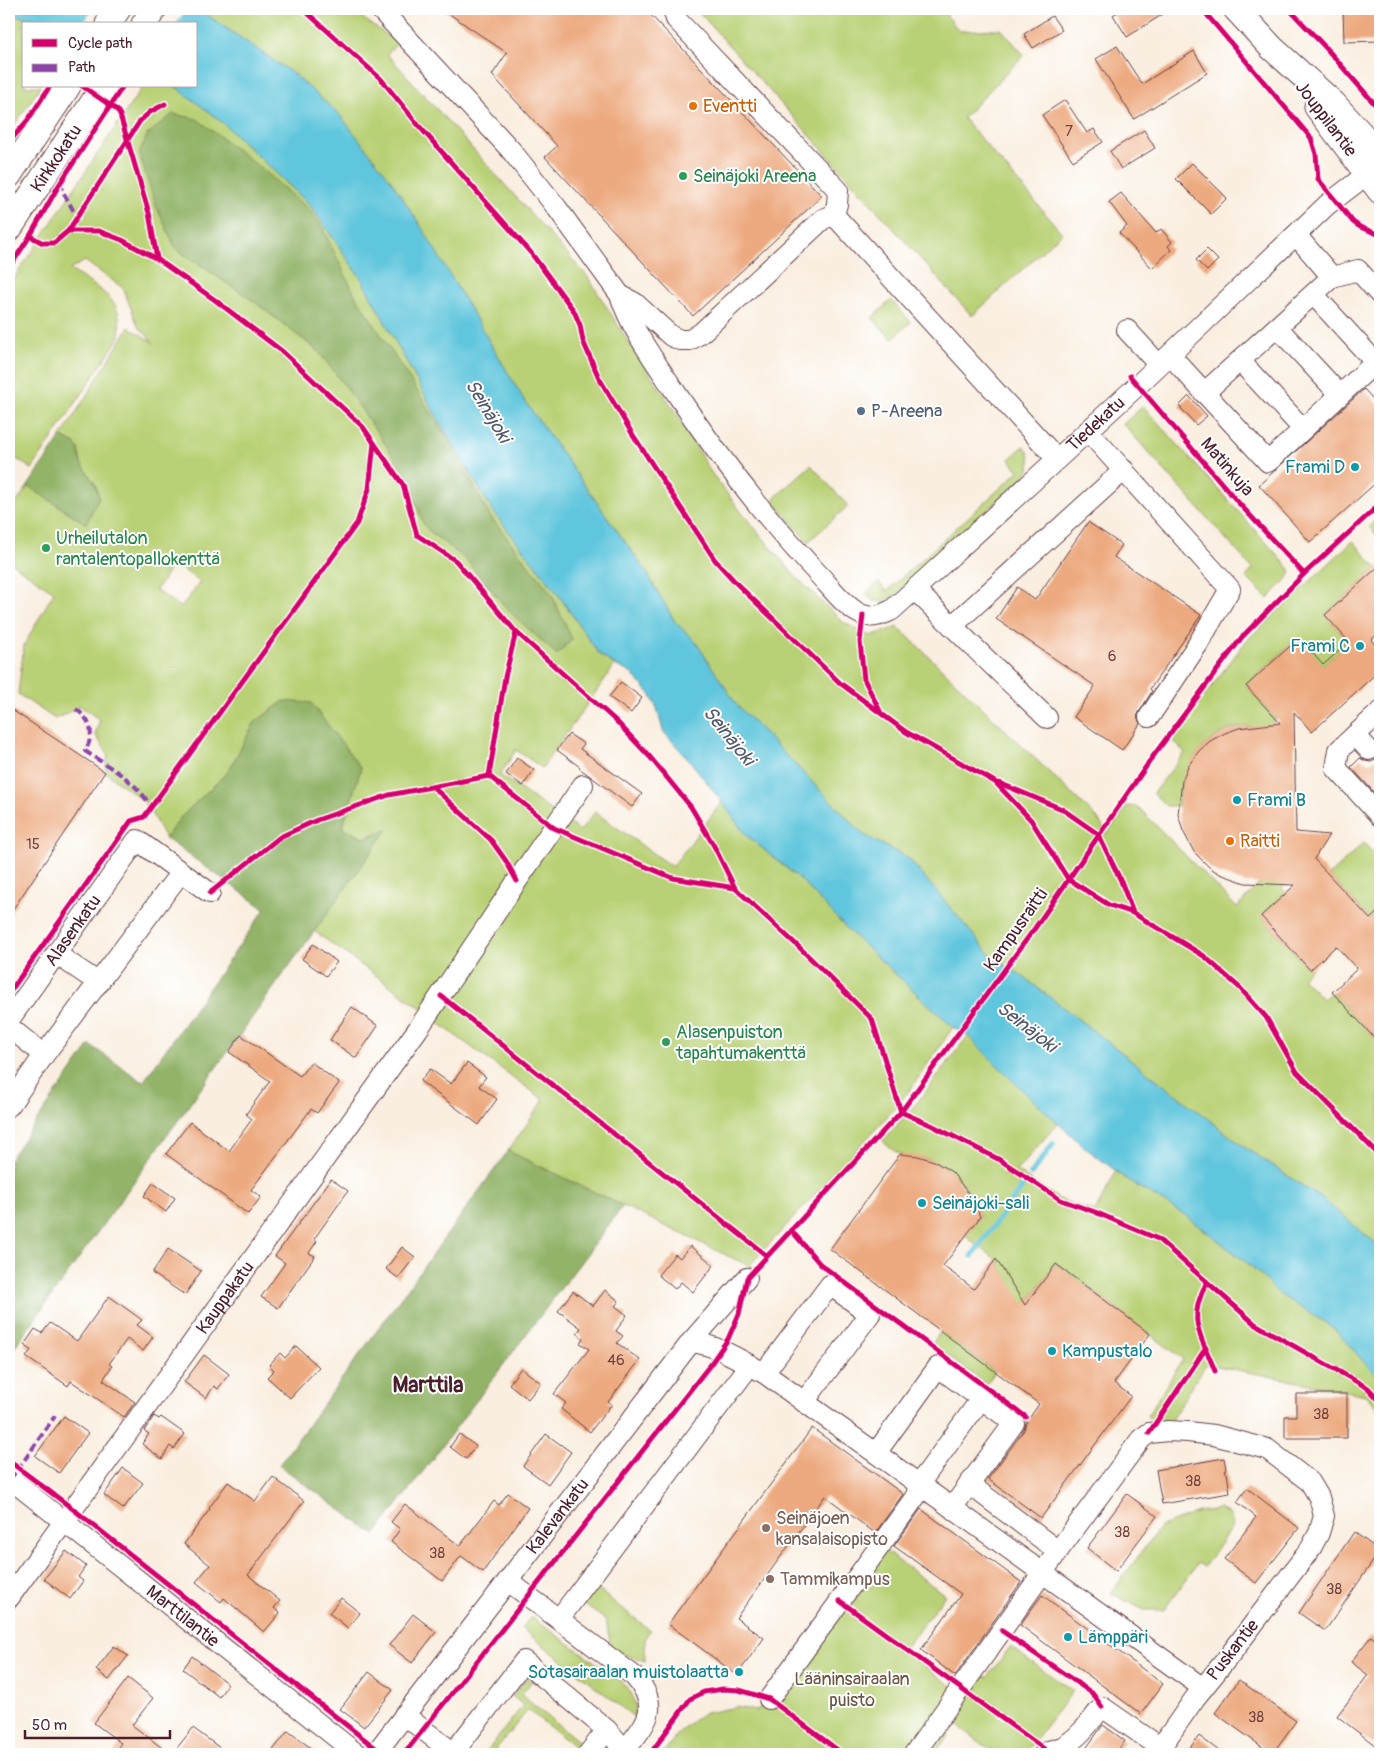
<svg xmlns="http://www.w3.org/2000/svg" width="1389" height="1763" font-family="Pangolin,sans-serif">
<rect width="100%" height="100%" fill="#fff"/>
<filter id="ink" filterUnits="userSpaceOnUse"><feTurbulence type="fractalNoise" baseFrequency=".02" numOctaves="2"/><feDisplacementMap in="SourceGraphic" scale="10" xChannelSelector="R" yChannelSelector="G"/><feConvolveMatrix kernelMatrix="1 2 1 2 8 2 1 2 1" color-interpolation-filters="sRGB"/></filter>
<filter id="wash" filterUnits="userSpaceOnUse"><feTurbulence type="fractalNoise" baseFrequency=".0096" numOctaves="4" result="noise"/><feDisplacementMap in="SourceGraphic" scale="20" xChannelSelector="R" yChannelSelector="G"/><feGaussianBlur stdDeviation="1.12" result="paint"/><feColorMatrix in="noise" values="0 0 0 0 0 0 0 0 0 0 0 0 0 0 0 0 0 1.4 0 .05"/><feComposite in="paint" operator="in"/></filter>
<g filter="url(#wash)">
<rect width="100%" height="100%" fill="#f9eedf"/>
<g fill="#b9d176" stroke="#827850" fill-rule="evenodd">
<path d="M198,9H350L398,43L387,54L588,277L624,335L677,414L710,471L742,513L796,577L843,622L870,636L898,627L1097,818L1107,834L1127,806L1138,807L1237,908L1260,883L1291,880L1282,888L1286,893L1261,916L1310,970L1302,978L1323,999L1332,992L1380,1044V1247L1321,1198L1244,1147L1021,975L993,958L908,858L864,835L736,704L695,641L675,622L645,570L524,400L485,334L295,75Z"/>
<path d="M698,9H942L959,31L1001,29L1024,55L963,118L1062,233L972,316L697,10Z"/>
<path d="M9,15L78,24H24V86H41L9,133Z"/>
<path d="M143,86H175L223,123L310,205L361,278L434,412L492,510L555,590L599,654L615,665L542,768L516,750L500,775L580,831L595,812L672,867L722,802L745,834L801,880L850,932L953,1027L910,1090L885,1119L749,1266L508,1151L544,1100L437,1022L424,1010L314,931L387,829L364,838L342,828L361,768L255,722L228,772L182,816L165,838L145,802L105,772L108,754L95,734L100,720L79,705L76,709L55,719L18,694L24,645L54,592L9,561V514L28,486L86,523L95,484C91,478 85,471 81,464C73,446 82,447 61,437L129,327L154,343L138,326L123,288L85,261L70,269C85,282 115,293 119,316C120,322 119,330 120,336L32,469L17,459L9,460V286ZM174,563L200,582L181,608L156,590Z"/>
<path d="M891,300L911,322L892,339L872,318Z"/>
<path d="M1143,406L1290,569V575L1268,599L1246,577L1253,569L1123,424Z"/>
<path d="M1024,446C1032,455 1031,462 1028,473L894,596L883,602L873,601L866,593L879,582L887,591L1019,471L1009,459Z"/>
<path d="M811,465L848,506L808,542L772,500Z"/>
<path d="M1380,515V539L1369,526Z"/>
<path d="M1353,541L1377,568L1325,615L1349,642L1323,665L1298,638L1246,686L1276,719C1274,721 1270,726 1267,727C1262,728 1248,726 1240,727C1202,735 1180,770 1178,806H1166L1153,793L1185,753L1173,740L1204,696L1247,640Z"/>
<path d="M1364,843L1380,861V910L1370,919L1329,875Z"/>
<path d="M968,1036L1058,1123L1016,1171L1061,1200L1095,1212L1116,1171L1129,1181L1188,1217L1251,1266L1279,1294L1334,1328L1380,1380V1412L1366,1395L1206,1364L1166,1428L1147,1416L1183,1359L1056,1264L1024,1306L996,1259L965,1236L980,1217C973,1194 956,1170 933,1161C923,1156 906,1157 899,1153C893,1151 888,1145 883,1141L920,1099Z"/>
<path d="M941,1331L995,1372L986,1384L932,1344Z"/>
<path d="M1219,1509L1230,1515L1233,1525L1204,1567L1198,1563L1164,1610H1144L1111,1593L1160,1527L1198,1512Z"/>
<path d="M877,1545L945,1595L903,1651L959,1691L971,1674L988,1677L1010,1647L1073,1691L1024,1754H996L957,1725L934,1754H662L683,1728L702,1714L736,1707L757,1711Z"/>
<path d="M596,1588L650,1630L645,1638V1661L620,1653L611,1648L606,1620L583,1604Z"/>
<path d="M531,1617L619,1679C631,1691 638,1700 634,1717L521,1628Z"/>
<path d="M527,1678L532,1681L521,1695L582,1744L578,1749L528,1710L492,1754H485L523,1705L512,1696Z"/>
</g>
<g fill="#92b367" stroke="#6e6949">
<path d="M173,114L197,119L266,172L288,192L310,210L321,225L355,295L447,437L490,516L551,593L572,639L557,655L510,612L465,559L429,531L423,523L407,476L348,390L318,351L252,300L176,249L156,206L139,153L148,134Z"/>
<path d="M61,437L74,443L78,448L81,463L95,484L99,497L86,524L28,486Z"/>
<path d="M284,701L311,703L361,768L342,828L364,838L388,829L9,1355V1160L90,1045L143,1082L265,909L165,838L182,816L228,772L255,722Z"/>
<path d="M508,1151L623,1206L375,1535L279,1465Z"/>
</g>
<path fill="#60c6dd" stroke="#557284" d="M9,9H198L295,75L339,114L388,176L424,231L524,400L645,570L675,622L695,641L736,704L864,835L908,858L993,958L1021,975L1244,1147L1321,1198L1380,1247V1380L1334,1328L1279,1294L1251,1266L1188,1217L1129,1181L1083,1146L1017,1085L968,1036L953,1027L850,932L801,880L745,834L722,802L690,761L663,731L657,708L650,694L631,673L615,665L599,654L555,590L492,510L434,412L361,278L310,205L223,123L175,86H196V24H78L9,15Z"/>
<path fill="#f9eedf" d="M93,9H186L176,24H83Z"/>
<g fill="none" stroke-linecap="round" stroke-linejoin="round">
<g stroke="#60c6dd" stroke-width="5.5">
<path d="M1031,1174L1053,1144"/>
<path d="M972,1256L1025,1183"/>
</g>
</g>
<g id="blocks">
<g fill="#edaa80">
<path d="M442,9H645L822,196L693,316L545,157L557,146L492,75L507,53Z"/>
<path d="M1123,9H1171L1127,37L1113,15Z"/>
<path d="M1343,9H1380V41L1344,42Z"/>
<path d="M1052,16L1062,30L1033,48L1024,34Z"/>
<path d="M1117,46L1142,84L1194,51L1207,73L1134,119L1096,59Z"/>
<path d="M1065,100L1087,133L1094,129L1103,142L1073,161L1042,115Z"/>
<path d="M1144,130L1155,148L1121,169L1110,151Z"/>
<path d="M1192,163L1227,198L1211,214L1176,179Z"/>
<path d="M1121,193L1156,233L1161,229L1172,242L1168,246L1171,250L1152,268L1119,233L1127,226L1109,202Z"/>
<path d="M1207,249L1218,260L1207,271L1196,260Z"/>
<path d="M1364,389L1380,407V479L1310,542L1259,485Z"/>
<path d="M1189,396L1207,416L1196,425L1179,406Z"/>
<path d="M1088,522L1122,545L1114,557L1201,615L1150,689L1152,691L1137,716L1140,724L1122,750L1074,717L1095,686L996,619L1017,587L1035,600Z"/>
<path d="M1380,565V632L1371,640L1380,650V670L1312,732L1294,712L1296,832L1329,835L1314,859L1370,919L1380,910V1044L1332,992L1357,969L1336,946L1310,970L1261,916L1295,885L1245,883L1220,874L1210,868L1194,852L1183,831L1178,814L1182,781L1188,766L1199,751L1210,741L1225,733L1239,728L1280,723L1246,686L1299,638L1323,665L1349,642L1325,615Z"/>
<path d="M621,682L642,698L631,713L609,697Z"/>
<path d="M9,708L105,772L9,915Z"/>
<path d="M569,734L584,744L580,749L642,794L632,807L579,768L580,767L557,750Z"/>
<path d="M1380,754V799L1351,767L1360,758L1365,761L1371,762L1377,759Z"/>
<path d="M517,758L534,770L523,786L506,774Z"/>
<path d="M313,944L337,962L326,976L302,959Z"/>
<path d="M352,1007L378,1026L356,1058L330,1040Z"/>
<path d="M241,1035L300,1076L311,1062L339,1083L317,1113L311,1109L251,1190L261,1197L248,1214L166,1154L190,1122L229,1151L252,1119L246,1114L270,1081L229,1052Z"/>
<path d="M467,1063L486,1077L479,1086L497,1099L479,1125L420,1081L430,1069L451,1084Z"/>
<path d="M900,1154L918,1156L934,1161L952,1172L975,1202L980,1217L943,1266L974,1289L996,1259L1025,1305L1056,1264L1150,1334L1114,1383L1131,1396L1041,1518L988,1479L1024,1430L1026,1423L1039,1404L830,1249Z"/>
<path d="M331,1179L348,1191L314,1239L317,1241L309,1253L315,1256L278,1308L261,1297L285,1263L275,1256Z"/>
<path d="M153,1183L175,1198L166,1212L144,1196Z"/>
<path d="M690,1246L714,1265L693,1292L681,1282L675,1289L658,1275L675,1254L680,1258Z"/>
<path d="M402,1247L415,1257L398,1278L386,1269Z"/>
<path d="M168,1249L201,1271L185,1295L152,1273Z"/>
<path d="M605,1290L619,1301L615,1306L627,1315L616,1331L623,1336L617,1343L640,1360L608,1402L612,1404L590,1432L561,1409L566,1403L554,1394L589,1349L580,1343L583,1338L577,1333L581,1328L558,1311L573,1291L593,1306Z"/>
<path d="M109,1296L142,1320L137,1325L153,1337L143,1351L127,1339L109,1364L112,1366L103,1380L135,1402L124,1417L71,1381L68,1386L26,1357L31,1350L24,1345L35,1329L42,1333L50,1323L77,1341Z"/>
<path d="M296,1346L319,1367L290,1398L267,1377L274,1370L269,1365L280,1353L285,1358Z"/>
<path d="M204,1355L229,1374L218,1389L214,1386L206,1398L184,1382Z"/>
<path d="M521,1368L541,1383L528,1399L509,1384Z"/>
<path d="M1296,1394H1347V1438H1285V1416H1296Z"/>
<path d="M64,1416L88,1433L59,1473L35,1456Z"/>
<path d="M154,1416L159,1419L161,1417L185,1434L174,1449L170,1446L162,1459L142,1444L149,1434L144,1431Z"/>
<path d="M812,1428L903,1494L875,1533L825,1496L736,1618L764,1638L737,1675L668,1624Z"/>
<path d="M459,1434L476,1446L466,1459L450,1447Z"/>
<path d="M546,1434L571,1452L548,1484L523,1466Z"/>
<path d="M1224,1458L1226,1469L1225,1471L1227,1473L1230,1493L1162,1504L1156,1470Z"/>
<path d="M123,1468L143,1483L123,1509L104,1495Z"/>
<path d="M273,1477L304,1501L248,1575L280,1601L274,1608L280,1613L264,1632L224,1598L221,1602L196,1582L210,1565L184,1544L210,1509L209,1508L228,1482L255,1501Z"/>
<path d="M1247,1488L1299,1528L1256,1583L1224,1559L1256,1517L1237,1502Z"/>
<path d="M508,1493L528,1508L483,1572L461,1556L442,1581L391,1542L400,1529L391,1522L405,1504L460,1546L494,1501L499,1505Z"/>
<path d="M1127,1494L1157,1516L1116,1571L1087,1548Z"/>
<path d="M921,1509L1021,1582L955,1676L921,1650L961,1594L894,1546Z"/>
<path d="M1354,1532L1380,1551L1325,1631L1299,1613Z"/>
<path d="M66,1551L86,1566L78,1577L83,1581L70,1599L44,1579Z"/>
<path d="M1042,1595L1163,1684L1141,1714L1020,1625Z"/>
<path d="M341,1598L360,1613L348,1628L329,1613Z"/>
<path d="M413,1614L436,1632L412,1663L389,1645Z"/>
<path d="M1371,1636L1380,1643V1749L1337,1716L1368,1675L1351,1662Z"/>
<path d="M114,1646L128,1656L109,1680L96,1670Z"/>
<path d="M192,1656L228,1684L219,1697L183,1669Z"/>
<path d="M369,1672L393,1690L364,1727L340,1709Z"/>
<path d="M128,1678L153,1698L132,1725L170,1754H113L121,1743L94,1723Z"/>
<path d="M1239,1680L1296,1721L1272,1754L1215,1713Z"/>
<path d="M1103,1725L1125,1741L1115,1754H1082Z"/>
<path d="M193,1728L228,1754H172Z"/>
<path d="M288,1731L319,1754H270Z"/>
<path d="M1199,1736L1223,1754H1185Z"/>
</g>
</g>
</g>
<g filter="url(#ink)">
<use href="#blocks" fill-opacity="0" stroke="#643e46" stroke-width="1"/>
<g fill="none" stroke-linecap="round" stroke-linejoin="round">
<g stroke="#643e46" stroke-width="22">
<g id="minor">
<path id="s1" d="M380,9L510,149L557,208L620,295C630,326 651,356 670,384C715,452 765,518 821,577C832,589 848,610 863,615C874,619 883,614 892,610L1138,385L1327,205L1379,165"/>
<path d="M673,9L676,19L838,190L837,204L834,215"/>
<path d="M1296,235L1332,277L1358,270L1380,295"/>
<path d="M620,295L635,303L671,336L680,340H690L701,333L823,219L834,215L1057,459"/>
<path d="M1314,295L1376,363"/>
<path d="M1277,327L1340,395"/>
<path d="M1127,330L1159,365"/>
<path d="M1170,355L1268,462L1380,358"/>
<path d="M1240,361L1303,429"/>
<path d="M1204,393L1332,277"/>
<path d="M1088,431L1230,589L1198,644L1149,717"/>
<path d="M915,590L1047,718"/>
<path d="M952,626L1124,470"/>
<path d="M1380,712L1339,750L1336,768L1380,816"/>
<path d="M1355,735L1369,750"/>
<path d="M56,954L99,983"/>
<path id="s2" d="M9,1020L137,840L210,893"/>
<path d="M9,1027L44,1055L9,1106"/>
<path d="M44,1055L181,872"/>
<path d="M691,1342C718,1345 740,1360 764,1373L1203,1688"/>
<path d="M764,1373L830,1285L870,1314L804,1402"/>
<path d="M876,1453L938,1367L1014,1423L952,1508"/>
<path id="s3" d="M9,1478L357,1754"/>
<path d="M969,1484L1058,1551"/>
<path d="M508,1581L634,1676C664,1709 644,1725 622,1754"/>
<path id="s4" d="M9,1598L418,1029L517,881L583,785"/>
<path d="M559,1619L750,1365"/>
<path d="M769,1699L916,1496L919,1484L981,1399"/>
<path d="M404,1715L455,1754"/>
<path d="M453,1753L524,1661L607,1730L616,1740L623,1753"/>
<path id="s5" d="M372,1754L378,1750L691,1342L747,1278"/>
<path d="M588,1754L607,1730"/>
<path d="M914,1754L1058,1551L1141,1439L1149,1433L1168,1431L1188,1432L1214,1435L1267,1449L1310,1482L1319,1497L1324,1516L1319,1533L1311,1548L1229,1656L1195,1698L1156,1754"/>
<path d="M1044,1754C1050,1748 1059,1750 1066,1745C1081,1735 1091,1721 1102,1707L1160,1747"/>
</g>
</g>
<g stroke="#643e46" stroke-width="27">
<g id="major">
<path d="M1236,9L1272,48L1333,103L1380,155"/>
<path d="M108,24L118,9"/>
<path d="M144,24L154,9"/>
<path d="M1317,107L1380,191"/>
<path d="M9,175L68,86"/>
<path id="s6" d="M9,229L104,86"/>
</g>
</g>
<use href="#minor" stroke="#fff" stroke-width="20"/>
<use href="#major" stroke="#fff" stroke-width="25"/>
<g stroke="#8e44ad" stroke-width="4" stroke-dasharray="8 4" stroke-linecap="butt">
<path d="M60,182L62,190L78,219"/>
<path d="M76,709C92,721 95,734 85,751C110,768 136,780 151,807"/>
<path d="M10,1479L19,1468L55,1416"/>
</g>
<g stroke="#fff" stroke-width="8">
<g id="cycleway">
<path d="M303,9L381,79L419,126L531,253L574,311L580,325L583,341L599,378L633,435L715,560L738,585L840,683L906,732L995,782L1031,820L1068,879L1109,905L1133,913"/>
<path d="M1202,9L1311,138L1316,154L1318,179L1353,222L1360,227L1380,235"/>
<path d="M1289,9L1326,48L1380,110"/>
<path d="M82,86L117,110L120,115L149,213L157,259"/>
<path d="M9,142L28,120L50,86"/>
<path d="M68,231L140,121L150,112L165,104"/>
<path d="M30,236L43,243H54L68,231H99L122,240L157,259L215,300L283,352L363,427L374,443L403,485L417,535L456,561L516,632L616,721L650,757L691,807L714,846L735,888L800,948L872,1019L901,1112L931,1125L1000,1160L1061,1200L1095,1212L1158,1239L1255,1324L1368,1388L1380,1401"/>
<path d="M9,268L30,236L59,185L123,86"/>
<path d="M1130,376L1236,500L1304,574"/>
<path d="M863,615L860,642L864,679L880,711"/>
<path d="M516,632L505,677L489,776L554,828L673,878L735,888"/>
<path d="M999,783L1062,809L1098,834L1121,881L1133,913L1204,956L1240,988L1266,1017L1297,1072L1380,1156"/>
<path d="M433,787L491,840L506,861L517,881"/>
<path d="M210,893L280,837L317,820L389,795L489,776"/>
<path d="M9,993L131,821L144,817L357,523L369,489L374,443"/>
<path d="M441,996L767,1256"/>
<path d="M791,1230L820,1264L1026,1417"/>
<path d="M1207,1282C1186,1320 1201,1335 1215,1371"/>
<path d="M1149,1433L1206,1348"/>
<path d="M9,1461L73,1509L383,1754"/>
<path d="M840,1601L1047,1751"/>
<path d="M1002,1631L1092,1693L1102,1707"/>
<path d="M404,1754L710,1365L728,1339L739,1314L747,1278L901,1112L1035,928L1154,755L1242,637L1304,574L1380,504"/>
<path d="M650,1754L690,1699L704,1692L723,1689L739,1690L769,1699L843,1754"/>
</g>
</g>
<use href="#cycleway" stroke="#d6006c" stroke-width="5"/>
</g>
</g>
<g fill="#e8710a" stroke="#fff" stroke-width="2">
<circle cx="693" cy="106" r="5"/>
<circle cx="1230" cy="841" r="5"/>
</g>
<g fill="#2e9e5b" stroke="#fff" stroke-width="2">
<circle cx="683" cy="176" r="5"/>
<circle cx="46" cy="548" r="5"/>
<circle cx="666" cy="1042" r="5"/>
</g>
<circle fill="#5c6f8a" stroke="#fff" stroke-width="2" cx="861" cy="411" r="5"/>
<g fill="#0f9aa8" stroke="#fff" stroke-width="2">
<circle cx="1355" cy="467" r="5"/>
<circle cx="1360" cy="646" r="5"/>
<circle cx="1237" cy="800" r="5"/>
<circle cx="922" cy="1203" r="5"/>
<circle cx="1052" cy="1351" r="5"/>
<circle cx="1068" cy="1637" r="5"/>
<circle cx="739" cy="1672" r="5"/>
</g>
<g fill="#8d6e63" stroke="#fff" stroke-width="2">
<circle cx="766" cy="1528" r="5"/>
<circle cx="770" cy="1579" r="5"/>
</g>
<g text-anchor="middle" dominant-baseline="central" stroke-width="4" stroke-linejoin="round" paint-order="stroke">
<g font-size="15" fill="#734240">
<text x="1069" y="131">7</text>
<text x="1112" y="656">6</text>
<text x="33" y="844">15</text>
<text x="616" y="1360">46</text>
<text x="1321" y="1414">38</text>
<text x="1193" y="1481">38</text>
<text x="1122" y="1532">38</text>
<text x="437" y="1553">38</text>
<text x="1334" y="1589">38</text>
<text x="1256" y="1717">38</text>
</g>
<g font-size="18" fill="#c56008" stroke="#fff" text-anchor="start">
<text x="703" y="106">Eventti</text>
<text x="1240" y="841">Raitti</text>
</g>
<g font-size="18" fill="#4a1f2b" stroke="#fff">
<text transform="translate(1326 119) rotate(53)">Jouppilantie</text>
<text stroke="none"><textPath href="#s6" startOffset="85">Kirkkokatu</textPath></text>
<text stroke="none"><textPath href="#s1" startOffset="1085">Tiedekatu</textPath></text>
<text transform="translate(1227 467) rotate(49)">Matinkuja</text>
<text stroke="none"><textPath href="#s2" startOffset="110">Alasenkatu</textPath></text>
<text transform="translate(1016 930) rotate(-55)">Kampusraitti</text>
<text stroke="none"><textPath href="#s4" startOffset="370">Kauppakatu</textPath></text>
<text stroke="none"><textPath href="#s5" startOffset="302">Kalevankatu</textPath></text>
<text stroke="none"><textPath href="#s3" startOffset="222">Marttilantie</textPath></text>
<text transform="translate(1233 1650) rotate(-52)">Puskantie</text>
</g>
<g font-size="18" fill="#27864d" stroke="#fff" text-anchor="start">
<text x="693" y="176">Seinäjoki Areena</text>
<text x="56" y="538">Urheilutalon<tspan x="56" dy="21">rantalentopallokenttä</tspan></text>
<text x="676" y="1032">Alasenpuiston<tspan x="676" dy="21">tapahtumakenttä</tspan></text>
</g>
<g font-size="18" fill="#4e5e75" stroke="#fff" text-anchor="start">
<text x="871" y="411">P-Areena</text>
</g>
<g font-size="18" fill="#0d838f" stroke="#fff" text-anchor="start">
<text x="1345" y="467" text-anchor="end">Frami D</text>
<text x="1350" y="646" text-anchor="end">Frami C</text>
<text x="1247" y="800">Frami B</text>
<text x="932" y="1203">Seinäjoki-sali</text>
<text x="1062" y="1351">Kampustalo</text>
<text x="1078" y="1637">Lämppäri</text>
<text x="729" y="1672" text-anchor="end">Sotasairaalan muistolaatta</text>
</g>
<g font-size="18" fill="#785e54" stroke="#fff" text-anchor="start">
<text x="776" y="1518">Seinäjoen<tspan x="776" dy="21">kansalaisopisto</tspan></text>
<text x="780" y="1579">Tammikampus</text>
</g>
<g font-size="18" fill="#6b5442" stroke="#fff">
<text x="852" y="1679">Lääninsairaalan<tspan x="852" dy="21">puisto</tspan></text>
</g>
<g font-size="19" font-style="italic" fill="#525969" stroke="#fff">
<text transform="translate(488 411) rotate(59)">Seinäjoki</text>
<text transform="translate(729 736) rotate(51)">Seinäjoki</text>
<text transform="translate(1027 1027) rotate(38)">Seinäjoki</text>
</g>
<g font-size="22" font-weight="bold" fill="#4a1f2b" stroke="#fff">
<text x="428" y="1385">Marttila</text>
</g>
</g>
<rect width="1389" height="1763" fill="none" stroke="#fff" stroke-width="30"/>
<rect x="22" y="22" width="175" height="65" fill="#ffffff" stroke="#b7a5aa"/>
<rect x="32" y="39" width="25" height="8" fill="#d6006c" stroke="#b7a5aa"/>
<text x="68" y="48" font-size="15" fill="#4a1f2b">Cycle path</text>
<rect x="32" y="64" width="25" height="8" fill="#8e44ad" stroke="#b7a5aa"/>
<text x="68" y="72" font-size="15" fill="#4a1f2b">Path</text>
<path d="M25 1730v8h145v-8" fill="none" stroke="#4a1f2b" stroke-width="2.5"/>
<text x="32" y="1730" font-size="15" fill="#4a1f2b" stroke="#ffffff" stroke-width="4" paint-order="stroke">50 m</text>
</svg>
